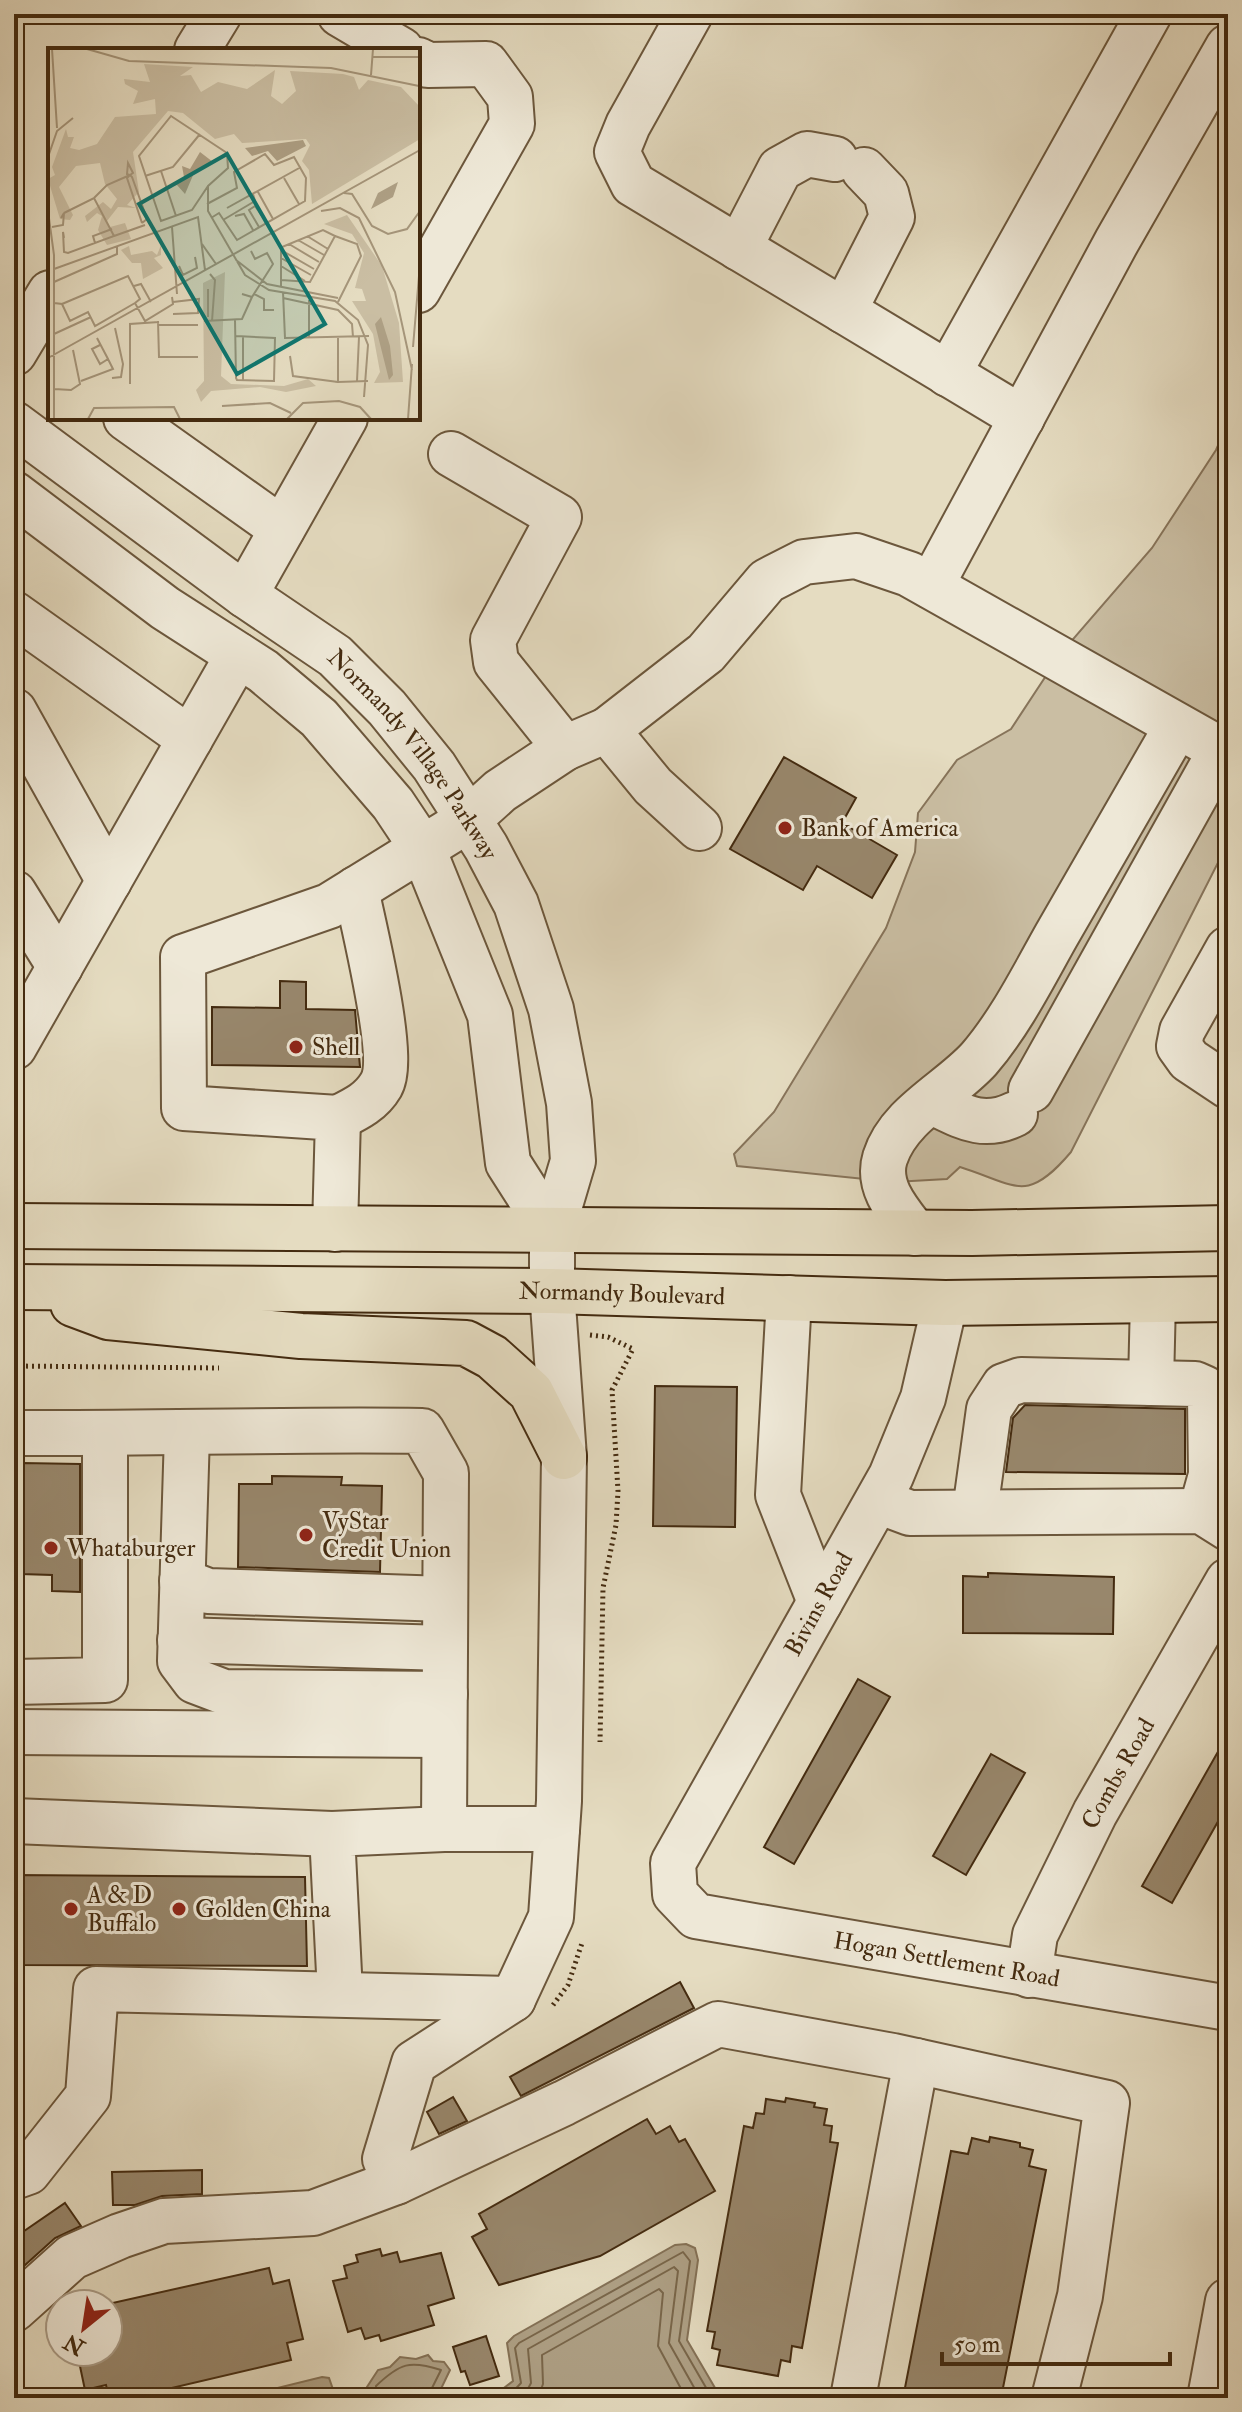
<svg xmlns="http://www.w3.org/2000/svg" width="1242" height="2412" font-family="'IM FELL Double Pica',serif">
<rect width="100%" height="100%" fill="#e5dcc1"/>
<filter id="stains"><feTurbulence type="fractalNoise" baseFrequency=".0025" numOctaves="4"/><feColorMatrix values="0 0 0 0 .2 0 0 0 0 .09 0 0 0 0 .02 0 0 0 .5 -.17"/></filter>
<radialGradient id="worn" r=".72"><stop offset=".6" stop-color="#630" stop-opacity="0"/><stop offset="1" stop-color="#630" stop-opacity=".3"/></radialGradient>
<path fill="#cabea3" stroke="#87745a" stroke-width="2" d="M1228,423V843L1071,1152C1026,1205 1017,1185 960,1167L947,1179L894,1182L737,1166L734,1154L774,1112L886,928L915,852L918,813L957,760L1011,729L1061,653L1152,548L1216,450Z"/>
<g fill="#aea085" stroke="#847156" stroke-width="2">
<path d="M686,2244L695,2248L698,2260L687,2340L718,2393L770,2398H491L513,2381L507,2343L514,2336L675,2245Z"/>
<path d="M428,2355L433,2361L444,2362L450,2370L439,2393L426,2398H370L367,2387L378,2370L390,2367L400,2357L416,2359Z"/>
<path d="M322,2377L329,2378L336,2398H237Z"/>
</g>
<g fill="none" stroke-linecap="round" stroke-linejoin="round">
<g stroke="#79664a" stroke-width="2">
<path d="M376,2398V2386C400,2363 410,2360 441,2370L427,2398"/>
<path d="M507,2398L521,2383L515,2348L519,2343L683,2252L690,2261L679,2341L712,2398"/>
<path d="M523,2398L531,2383L528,2349L674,2267L678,2271L669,2343L700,2398"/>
<path d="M538,2398L543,2384L542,2355L659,2289L663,2293L658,2346L686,2398"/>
</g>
</g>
<g fill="#98876c" stroke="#442b10" stroke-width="2">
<path d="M784,757L856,798L842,823L897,855L872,898L817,866L803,890L730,849Z"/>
<path d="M280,981L306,982V1009L355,1010L360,1067L212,1065V1007L280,1008Z"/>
<path d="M655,1386L737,1387L735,1527L653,1526Z"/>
<path d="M1025,1405L1185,1409V1474L1006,1472L1013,1418Z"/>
<path d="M22,1463L80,1464V1592L52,1591V1575L21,1574Z"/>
<path d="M272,1476L342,1477L341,1485L382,1486L380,1572L238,1567L239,1484H272Z"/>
<path d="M988,1573L1114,1577L1113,1634L963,1633V1576L988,1577Z"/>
<path d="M858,1679L890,1697L794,1864L764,1847Z"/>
<path d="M1228,1734V1823L1220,1818L1172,1903L1142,1886Z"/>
<path d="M991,1754L1025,1773L966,1875L933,1856Z"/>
<path d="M14,1875L305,1877L307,1966L14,1965Z"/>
<path d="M680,1982L694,2008L521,2096L510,2077Z"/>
<path d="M453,2097L467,2121L439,2134L427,2112Z"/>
<path d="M786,2098L815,2103L814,2107L827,2109L824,2125L832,2126L830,2142L838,2143L802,2348L792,2346L790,2362L781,2360L778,2376L717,2365L720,2350L712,2348L715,2332L707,2331L744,2126L753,2128L756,2113L764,2114L766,2099L785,2102Z"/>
<path d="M647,2119L656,2134L670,2126L679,2142L685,2139L715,2191L600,2256L499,2285L472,2237L487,2229L479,2214Z"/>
<path d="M990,2137L1020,2143V2147L1033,2150L1029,2166L1046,2170L1001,2398H903L951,2151L968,2154L972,2138L989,2142Z"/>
<path d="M202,2170V2194L162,2196L135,2205H113L112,2172Z"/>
<path d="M65,2203L81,2226L55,2238L14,2275V2238Z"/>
<path d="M380,2249L382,2256L397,2252L400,2262L441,2253L454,2298L428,2306L434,2325L381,2341L379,2335L365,2339L361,2328L348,2332L333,2281L347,2278L344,2266L358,2262L356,2255Z"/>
<path d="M269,2268L273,2284L289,2280L303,2339L287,2343L291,2360L129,2398H109L106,2385L85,2390L77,2352H108V2304Z"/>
<path d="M486,2336L499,2376L470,2385L465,2371L461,2372L453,2347Z"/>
</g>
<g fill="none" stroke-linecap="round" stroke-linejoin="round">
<g stroke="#6c573c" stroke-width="48">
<g id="minor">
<path d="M340,14L401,50"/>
<path d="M690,14L628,125L617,152L633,184L1022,418"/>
<path d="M197,50L219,14"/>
<path d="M418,60L428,65L486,64L510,97L512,124L418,290"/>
<path d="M739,248L780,169L807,154L835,159"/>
<path d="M844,311L892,217L886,193L864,170"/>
<path d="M14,353L50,293"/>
<path d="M948,374L1149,14"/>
<path d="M126,418L282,529"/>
<path id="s1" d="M14,424L245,595L335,656L387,708L434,766L486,847L516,904L551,1009L569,1103L573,1161L552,1232V1291L564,1457L559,1801L551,1917L513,1999L414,2063L385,2159L396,2182"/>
<path d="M451,454L559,517L493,640L496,662L565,748"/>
<path d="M14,494L165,608L263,671L319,718L393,804L423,849L490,1015L508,1163L552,1232"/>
<path d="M931,586L1117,241L1228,47"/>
<path d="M245,595L345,418"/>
<path d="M14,614L190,739"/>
<path d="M14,711L109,881"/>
<path d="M607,730L706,653L767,581L804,562L856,556L909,574L1228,754"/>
<path d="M14,893L60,967"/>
<path d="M1228,949L1182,1031L1179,1046L1189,1060L1228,1086"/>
<path d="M14,1047L238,655"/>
<path d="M1031,1090L1221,750"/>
<path d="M932,1102C962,1116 982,1130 1015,1114"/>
<path d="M338,1118C356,1109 371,1102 381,1085C397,1058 363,924 356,889"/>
<path d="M335,1229L338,1118L184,1108L183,957L329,906L468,820L500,791L565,748L607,730L653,786L699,828"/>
<path d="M915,1233C899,1212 876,1187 885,1158C899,1114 949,1092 979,1059C1010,1023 1033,977 1056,936C1097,866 1137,796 1177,726"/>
<path d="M789,1298L778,1495L820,1602"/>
<path id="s2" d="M945,1303L923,1398L891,1476L673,1863L675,1894L696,1916L1228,2008"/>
<path d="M1151,1383L1153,1300"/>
<path d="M14,1433C150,1434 286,1429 422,1431L446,1473L444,1829H557"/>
<path d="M187,1434L180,1661L195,1681L224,1692L445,1694"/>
<path d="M878,1501L910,1513L1201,1511L1228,1528"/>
<path d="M975,1511L989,1409L1004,1386L1021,1380L1195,1384L1204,1388L1210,1398L1211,1475L1201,1511"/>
<path d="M182,1581L208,1591L445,1599"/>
<path d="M180,1640L445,1648"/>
<path d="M14,1682L105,1680V1434"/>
<path d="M14,1732L444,1735"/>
<path d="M14,1821L332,1834"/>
<path id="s3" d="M1029,1975L1035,1935L1095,1813L1228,1581"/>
<path d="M340,1993L332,1834L444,1829"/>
<path d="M14,2177L28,2172L88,2096L96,1989L513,1999"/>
<path d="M14,2309L72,2257L120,2236L164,2221L313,2213L396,2182L564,2103L718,2024L893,2056L1107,2103L1080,2296L1054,2398"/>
<path d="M853,2398L916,2061"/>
<path d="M1210,2398L1228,2301"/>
</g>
</g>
<g stroke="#442b10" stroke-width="48">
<g id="major">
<path d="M14,1226L972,1233L1228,1228"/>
<path id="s4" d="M14,1287L552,1291L945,1303L1228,1299"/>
<path d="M73,1304L108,1317L301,1336L466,1343L492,1357L531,1392L564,1457"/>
</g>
</g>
<g stroke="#442b10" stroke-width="5" stroke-dasharray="2 4" stroke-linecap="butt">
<path d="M590,1335L608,1337L633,1349L612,1390L618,1491L616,1525L603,1588L600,1742"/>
<path d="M14,1366L219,1368"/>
<path d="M553,2005L568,1985L582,1943"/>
</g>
<use href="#minor" stroke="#eee8d7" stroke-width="44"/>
<use href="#major" stroke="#e5dcc1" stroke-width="44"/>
</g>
<g fill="#8f2418" stroke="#eee8d7" stroke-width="3">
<circle cx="785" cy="828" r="8"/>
<circle cx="296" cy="1047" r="8"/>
<circle cx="306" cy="1535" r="8"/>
<circle cx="51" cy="1548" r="8"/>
<circle cx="71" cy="1909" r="8"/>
<circle cx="179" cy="1909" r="8"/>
</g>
<g text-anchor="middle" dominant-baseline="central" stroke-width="6" stroke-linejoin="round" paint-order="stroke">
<g font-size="24" fill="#442b10" stroke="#eee8d7">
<text stroke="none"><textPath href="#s1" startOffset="522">Normandy Village Parkway</textPath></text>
<text stroke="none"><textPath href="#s4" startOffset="608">Normandy Boulevard</textPath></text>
<text transform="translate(819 1604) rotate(-61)">Bivins Road</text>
<text stroke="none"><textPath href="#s3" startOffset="222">Combs Road</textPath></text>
<text stroke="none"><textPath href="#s2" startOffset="942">Hogan Settlement Road</textPath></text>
</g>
<g font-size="24" fill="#442b10" stroke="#eee8d7" text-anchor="start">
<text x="801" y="828">Bank of America</text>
<text x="312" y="1047">Shell</text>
<text x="322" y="1521">VyStar<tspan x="322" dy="28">Credit Union</tspan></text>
<text x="67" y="1548">Whataburger</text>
<text x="87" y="1895">A &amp; D<tspan x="87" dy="28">Buffalo</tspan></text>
<text x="195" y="1909">Golden China</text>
</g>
</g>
<g transform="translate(48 48)">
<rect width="372" height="372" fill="#e5dcc1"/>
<path d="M96,16L145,19L132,28L143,27L153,44L170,34L199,41L227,22L223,48L234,56L248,43L242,23L295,26L306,29L311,42L320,32L353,39L372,59V91L264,156L261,122L254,113L262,97L258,91L194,95L186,86L167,91L135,65L120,63L85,104L91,144L79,157L88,160L70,159L59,173L62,179L77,175L83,191L59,197L50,182L54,168L49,165L39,174L37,168L55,154L63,161L69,151L57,136L52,115L28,118L11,139L25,167L22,172L12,171L0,131L7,127L4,119L18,81L20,89H26L22,100L31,102L49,96L67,69L108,66L107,51L85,56L90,43L77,36L76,31L102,34ZM299,167L334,218L351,275L355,334L326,335L332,324L325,286L304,253H318L314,241L307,240L316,205L304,186L276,176ZM113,197V207L106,210L115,220L95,231L93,215H84L73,202L81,198L83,207L104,203L109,207ZM177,224L173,328L183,336L236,338L260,331L268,338L238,344L212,339L163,343L153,354L148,342L156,333L155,235Z" fill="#cabea3"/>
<path d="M255,92L258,98L229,113L220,103L204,108L197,100ZM152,104L165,114L146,125L137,146L129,137L123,138L136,129L134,118L142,121ZM350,134L345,149L323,161L330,145ZM333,269L342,298L345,327L341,332L327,276Z" fill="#aea085"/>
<path fill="none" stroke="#a5957a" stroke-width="2" d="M4,1L9,80M39,1L81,13L283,20L371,38M325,9H372M323,27L325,1M0,109L9,83L25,70M113,123L128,168M97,128L125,119L152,86M236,130L251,156M160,138L144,162L113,173L91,108L123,68L179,105L180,120L160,138V163L197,227L221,242L287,253L310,272L320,297L316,349M210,144L225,171M296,145L304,146L324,178L340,186L359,181L372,163M46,150L59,137L82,127M159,156L189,140L186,124L217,106L226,117L246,109L258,130L257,153L189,192L171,165L163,170M179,160L253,119M0,163L6,207V371M273,163L292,160L311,170L347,244L364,322M16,165L46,150L66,188L20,205L16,204L15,184L16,190M187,168L196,166L205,182M175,172L207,153L205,146M94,175L99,171L84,129L82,127L79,126L80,115L85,125L82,127L79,130L94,175M4,179L15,177L16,165L13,170M124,179L129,246M211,179L201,162L207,158L219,175M66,188L97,177M259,188L280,201M287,188L309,196L313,208L290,254M250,192L276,207M47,195L45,188L64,181M154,196L168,216M241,196L271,214M233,202L266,221M233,210L263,227M188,212L219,236L290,250M131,218L135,227L149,220L147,209M233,218L257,233M6,221L150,169L157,222M162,226L167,232L164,273M233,232L262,234L287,188L275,182L234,199L233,202V239M6,234L69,206V199M86,238L93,236L103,254M160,241V269M235,244L237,290L321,288M194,246L204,249L225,216L219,205L207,211L203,203M206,246L216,251V262H226M235,250L290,262L304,276L305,289M125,254L151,251L150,265L125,266M6,255L14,256L22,273L40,264L47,278L87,255L97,273L125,256L124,249M14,256L80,228L92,251L87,255M187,272L188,330L189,332L226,333L227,290L188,288M110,273L111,309H150M156,273L194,271L204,249M111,277H150M6,286L43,269M195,288V333M261,289V252M290,289V334L320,333M49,290L60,311L52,316L44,301L52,297M365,299L372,216M242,308L245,328L290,334M0,310L372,102M64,330L73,329L75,316L67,280M33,333L65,321L60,311M309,333L311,289M82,336V276L111,274M6,341L23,342L32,336L25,302M174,358L222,355L243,365M40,371L46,360L126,359L132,371M239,371L255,355L291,353L312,359L323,371M360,371L364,316"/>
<path fill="#0f766e" fill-opacity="0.15" stroke="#0f766e" stroke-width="4" d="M179,106L277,276L189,326L91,156Z"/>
<rect width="372" height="372" fill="none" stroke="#442b10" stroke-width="4"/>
</g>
<rect width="1242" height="2412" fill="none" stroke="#e5dcc1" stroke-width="48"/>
<rect x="16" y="16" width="1210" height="2380" fill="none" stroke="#442b10" stroke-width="4"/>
<rect x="24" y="24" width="1194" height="2364" fill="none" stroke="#442b10" stroke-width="2"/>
<g transform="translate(84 2328) rotate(210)"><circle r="38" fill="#eee8d7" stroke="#aa9c87" stroke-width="2"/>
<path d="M0-6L14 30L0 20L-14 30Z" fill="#8f2418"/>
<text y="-12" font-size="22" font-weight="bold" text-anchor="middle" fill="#442b10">N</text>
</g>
<path d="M942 2352v12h228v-12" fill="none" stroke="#442b10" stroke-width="4"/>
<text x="954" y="2352" font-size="24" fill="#442b10" stroke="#eee8d7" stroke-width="6" paint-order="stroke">50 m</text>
<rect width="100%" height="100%" filter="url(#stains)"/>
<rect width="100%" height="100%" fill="url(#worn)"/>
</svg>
